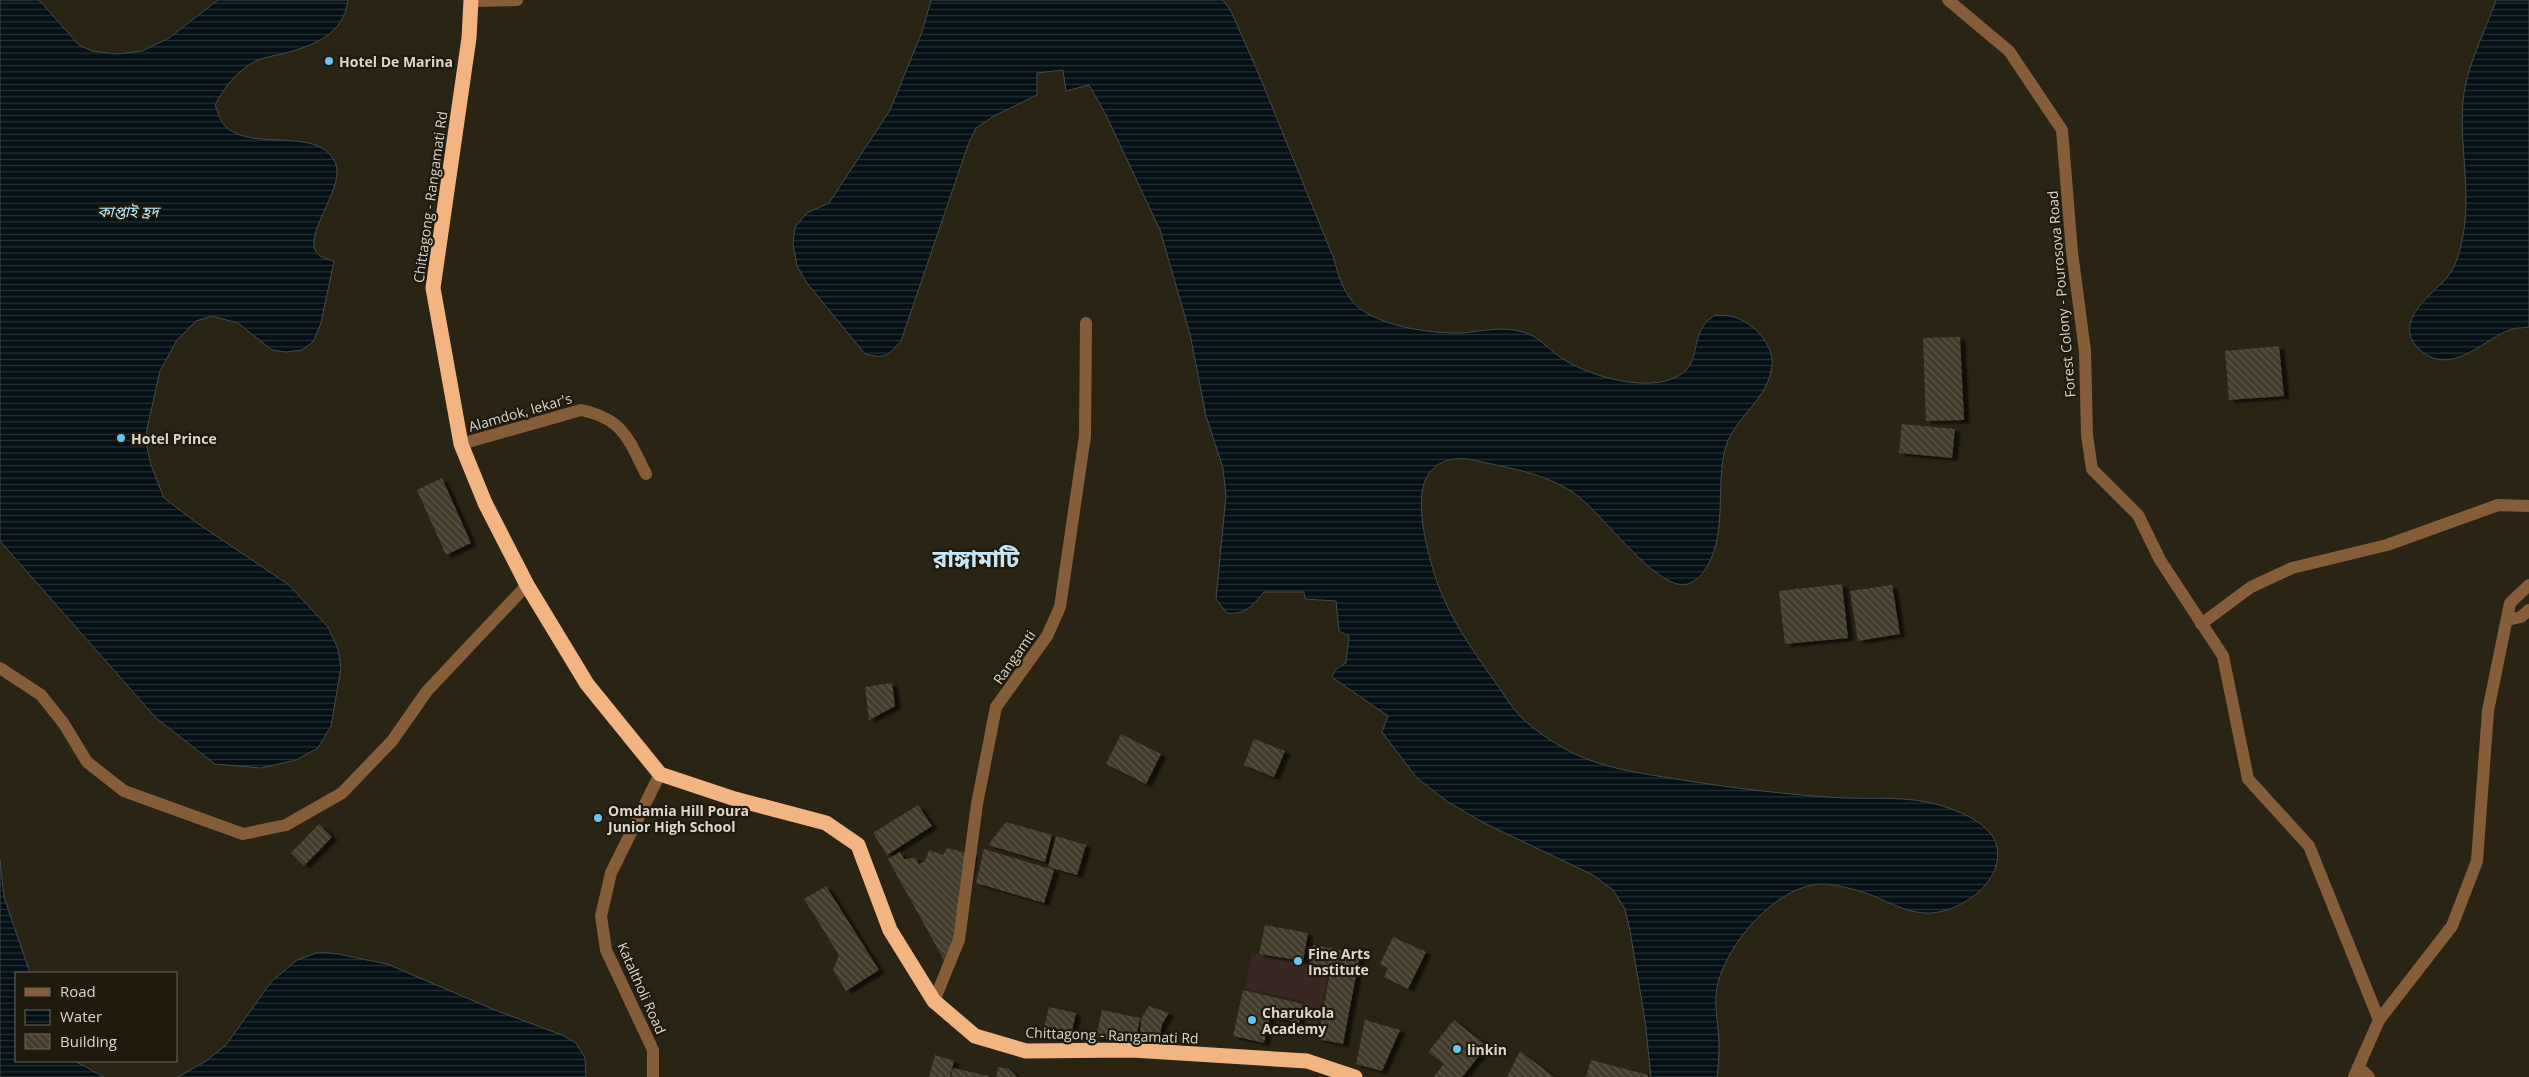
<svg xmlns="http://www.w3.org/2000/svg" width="2529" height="1077" font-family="'Open Sans','Noto Sans Bengali',sans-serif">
<defs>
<pattern id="water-rules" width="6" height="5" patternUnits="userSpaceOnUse" patternTransform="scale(1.25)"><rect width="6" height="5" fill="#041015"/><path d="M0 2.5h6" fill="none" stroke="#283236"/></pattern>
<pattern id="building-back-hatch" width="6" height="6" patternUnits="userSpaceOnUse" patternTransform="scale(1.25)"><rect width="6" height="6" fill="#433c2c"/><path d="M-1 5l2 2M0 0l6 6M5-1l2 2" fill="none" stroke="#5e5749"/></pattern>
<filter id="shadow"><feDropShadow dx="5.5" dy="3" stdDeviation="1" flood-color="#0009"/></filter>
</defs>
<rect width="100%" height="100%" fill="#2a2415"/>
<path fill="#3a2623" d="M1252,953L1329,969L1315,1038L1298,1034L1304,1001L1245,988Z"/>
<g fill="url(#water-rules)" stroke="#444c4c">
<path d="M0,0H39L79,45L92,51L117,54L142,51L169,38L218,0H348C344,35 312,46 282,54C274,56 264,57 256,61C238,70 225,86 215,105C218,112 221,123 227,128C255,151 315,127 334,160C350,186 296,239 320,256C324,258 330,260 334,261L321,323L313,342L302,350L286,352L272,350L238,323L212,316L196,321L177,340L160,371L145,438L151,465L164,498L197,523L289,585L328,627L338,649L341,668L331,726L318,748L296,760L261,768L215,764L156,718L0,541Z"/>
<path d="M931,0H1223L1231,11L1260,77L1334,259C1338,274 1342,288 1352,301C1372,326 1432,334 1462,333C1482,331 1503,326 1523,332C1538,336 1547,348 1560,357C1585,375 1639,390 1669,380C1702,369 1690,345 1704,325C1706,321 1712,318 1715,315C1722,316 1728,315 1734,317C1754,323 1774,345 1772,365C1768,401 1736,415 1726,446C1714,486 1730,538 1702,574C1696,581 1687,587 1677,584C1647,576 1605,518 1579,497C1551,475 1515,469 1482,462C1464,457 1443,456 1430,472C1411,495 1428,555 1437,582C1450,618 1471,648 1493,679C1502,691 1510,706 1521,717C1534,730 1551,741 1567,750C1601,768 1639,773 1676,779C1732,788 1788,795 1845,798C1875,799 1909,796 1939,805C1960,811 1992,824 1997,847C2004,882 1961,912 1930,913C1904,914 1882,897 1859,891C1845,887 1827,882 1812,885C1771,893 1728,944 1718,983C1712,1004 1720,1027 1719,1049C1719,1058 1718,1068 1717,1077H1651L1645,1020L1630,931L1625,909L1613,890L1593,875L1484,823L1448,802L1417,778L1382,732L1388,716L1332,677L1335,670L1346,663L1349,636L1339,631L1336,601L1305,599L1304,592H1264C1253,605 1246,615 1227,613L1216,599L1226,496L1223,468L1206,416L1190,334L1160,230L1106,115L1089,85L1066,91L1063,70L1037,73V95L994,116L976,128L968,145L901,341C888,356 885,359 865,354L807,283L797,266L793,244L795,227L807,213L829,203L890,110L922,32Z"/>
<path d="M2496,0H2529V327C2522,328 2513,328 2507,331C2479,343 2449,378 2418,348C2394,323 2427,298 2443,282C2453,272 2458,259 2461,245C2473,197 2459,149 2463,101C2466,67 2485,32 2496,0Z"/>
<path d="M0,860L4,897L30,973H16V1061H75L104,1077H0Z"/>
<path d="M319,952L338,954L387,964L495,1010L562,1035L576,1043L585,1058L586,1077H178L206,1061L226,1045L271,982L297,960Z"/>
</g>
<g fill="url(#building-back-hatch)" filter="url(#shadow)">
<path d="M1960,337L1964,420L1926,421L1923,338Z"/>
<path d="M2279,346L2284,396L2229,400L2225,351Z"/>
<path d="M1902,424L1955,429L1952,458L1899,453Z"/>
<path d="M442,478L471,543L446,555L417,490Z"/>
<path d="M1842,584L1848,638L1785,644L1779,591Z"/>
<path d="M1892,585L1900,634L1858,641L1850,591Z"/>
<path d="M892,683L895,706L869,720L865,687Z"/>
<path d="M1121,734L1161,754L1146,784L1106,764Z"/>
<path d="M1254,739L1285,751L1274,777L1244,765Z"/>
<path d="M918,805L932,826L887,855L873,833Z"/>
<path d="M1006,822L1052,835L1045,862L988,845Z"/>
<path d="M319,824L332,837L304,866L291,853Z"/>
<path d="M1056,836L1086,845L1077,875L1048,867Z"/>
<path d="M947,848L972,854L952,957L944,960L888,859L900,852L904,859L915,858L919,864L925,861L929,850L943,855Z"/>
<path d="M984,849L1054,870L1044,903L976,883Z"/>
<path d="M826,886L879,970L846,991L833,970L839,955L804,899Z"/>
<path d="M1265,925L1308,933L1303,961L1259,954Z"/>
<path d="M1393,937L1426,952L1408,989L1384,977L1388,968L1380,964Z"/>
<path d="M1313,945L1360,954L1343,1044L1318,1039L1331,967L1310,963Z"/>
<path d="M1243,990L1303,1004L1299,1023L1270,1016L1264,1043L1233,1036Z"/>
<path d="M1149,1006L1169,1013L1162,1024L1158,1046L1139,1044L1141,1019Z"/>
<path d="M1049,1007L1076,1013L1071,1035L1044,1029Z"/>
<path d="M1102,1010L1140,1018L1135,1045L1096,1037Z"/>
<path d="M1365,1020L1400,1030L1382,1071L1356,1064Z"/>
<path d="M1454,1020L1487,1046L1462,1077H1436L1434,1076L1444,1064L1428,1052Z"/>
<path d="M1520,1051L1554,1077H1507Z"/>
<path d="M935,1055L954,1061L950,1077H929Z"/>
<path d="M1591,1060L1648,1075V1077H1586Z"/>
<path d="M998,1067L1009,1069L1017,1077H996Z"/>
<path d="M953,1068L989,1076L988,1077H951Z"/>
</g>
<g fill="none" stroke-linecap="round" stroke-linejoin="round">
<g stroke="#865d39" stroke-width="12">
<path d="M1948,0L2009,51L2062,130L2072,252L2085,351L2087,435L2092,469L2138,515L2160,560L2223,656L2248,779L2309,846L2379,1020L2354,1077"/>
<path d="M471,1L517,0"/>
<path d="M461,444L581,410C623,419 628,438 646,474"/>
<path d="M2507,620L2521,617L2529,610"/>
<path d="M2201,624L2251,587L2292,568L2387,545L2498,505L2529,506"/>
<path d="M0,668L41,695L64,724L87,762L124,791L243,834L286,825L342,793L392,741L427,691L527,585"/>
<path d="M934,1001L959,940L977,804L996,707L1047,636L1060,607L1085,436L1086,323"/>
<path d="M2379,1020L2452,926L2477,861L2488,711L2510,603L2529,585"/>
<path d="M2358,1067L2369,1077"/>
<path d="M653,1077V1050L606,950L601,916L611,873L660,774"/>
</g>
<path stroke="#f2b581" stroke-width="15" d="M471,0L469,38L433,288L461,444L485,503L527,585L587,684L660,774L735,799L826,823L858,845L890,930L934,1001L975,1036L1026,1051L1132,1050L1307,1061L1355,1077"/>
</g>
<g fill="#6ac3f1" stroke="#201a0c" stroke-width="2">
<circle cx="329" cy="61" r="5"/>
<circle cx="121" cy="438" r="5"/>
<circle cx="598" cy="818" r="5"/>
<circle cx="1298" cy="961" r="5"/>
<circle cx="1252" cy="1020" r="5"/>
<circle cx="1457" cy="1049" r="5"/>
</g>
<g text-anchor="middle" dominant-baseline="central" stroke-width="4.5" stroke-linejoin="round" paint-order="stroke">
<g font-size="14" font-weight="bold" fill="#dbd7cd" stroke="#201a0c" text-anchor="start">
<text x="339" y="61">Hotel De Marina</text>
<text x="131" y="438">Hotel Prince</text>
<text x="608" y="810">Omdamia Hill Poura<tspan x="608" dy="16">Junior High School</tspan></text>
<text x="1308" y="953">Fine Arts<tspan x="1308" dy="16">Institute</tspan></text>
<text x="1262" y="1012">Charukola<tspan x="1262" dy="16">Academy</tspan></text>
<text x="1467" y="1049">linkin</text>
</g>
<g font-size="14" fill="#dbd7cd" stroke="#201a0c">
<text transform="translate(430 197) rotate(-82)">Chittagong - Rangamati Rd</text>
<text transform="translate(2061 294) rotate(-95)">Forest Colony - Pourosova Road</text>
<text transform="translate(520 412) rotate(-16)">Alamdok, lekar's</text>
<text transform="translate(1014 657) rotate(-55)">Rangamti</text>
<text transform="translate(642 988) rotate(66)">Kataltholi Road</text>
<text transform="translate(1112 1035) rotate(2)">Chittagong - Rangamati Rd</text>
</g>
<g font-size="15" font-style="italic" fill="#b8e6f8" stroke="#201a0c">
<text x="128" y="211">কাপ্তাই হ্রদ</text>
</g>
<g font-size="24" font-weight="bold" fill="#c7e6f7" stroke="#201a0c">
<text x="976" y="557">রাঙ্গামাটি</text>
</g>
</g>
<rect x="15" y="972" width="162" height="90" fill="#201a0c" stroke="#6b6659"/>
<rect x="25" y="988" width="25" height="8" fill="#865d39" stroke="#6b6659"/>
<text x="60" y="997" font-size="15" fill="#dbd7cd">Road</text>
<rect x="25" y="1010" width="25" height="15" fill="url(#water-rules)" stroke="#6b6659"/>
<text x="60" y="1022" font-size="15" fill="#dbd7cd">Water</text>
<rect x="25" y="1034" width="25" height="15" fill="url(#building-back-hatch)" stroke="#6b6659"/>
<text x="60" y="1047" font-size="15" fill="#dbd7cd">Building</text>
</svg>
